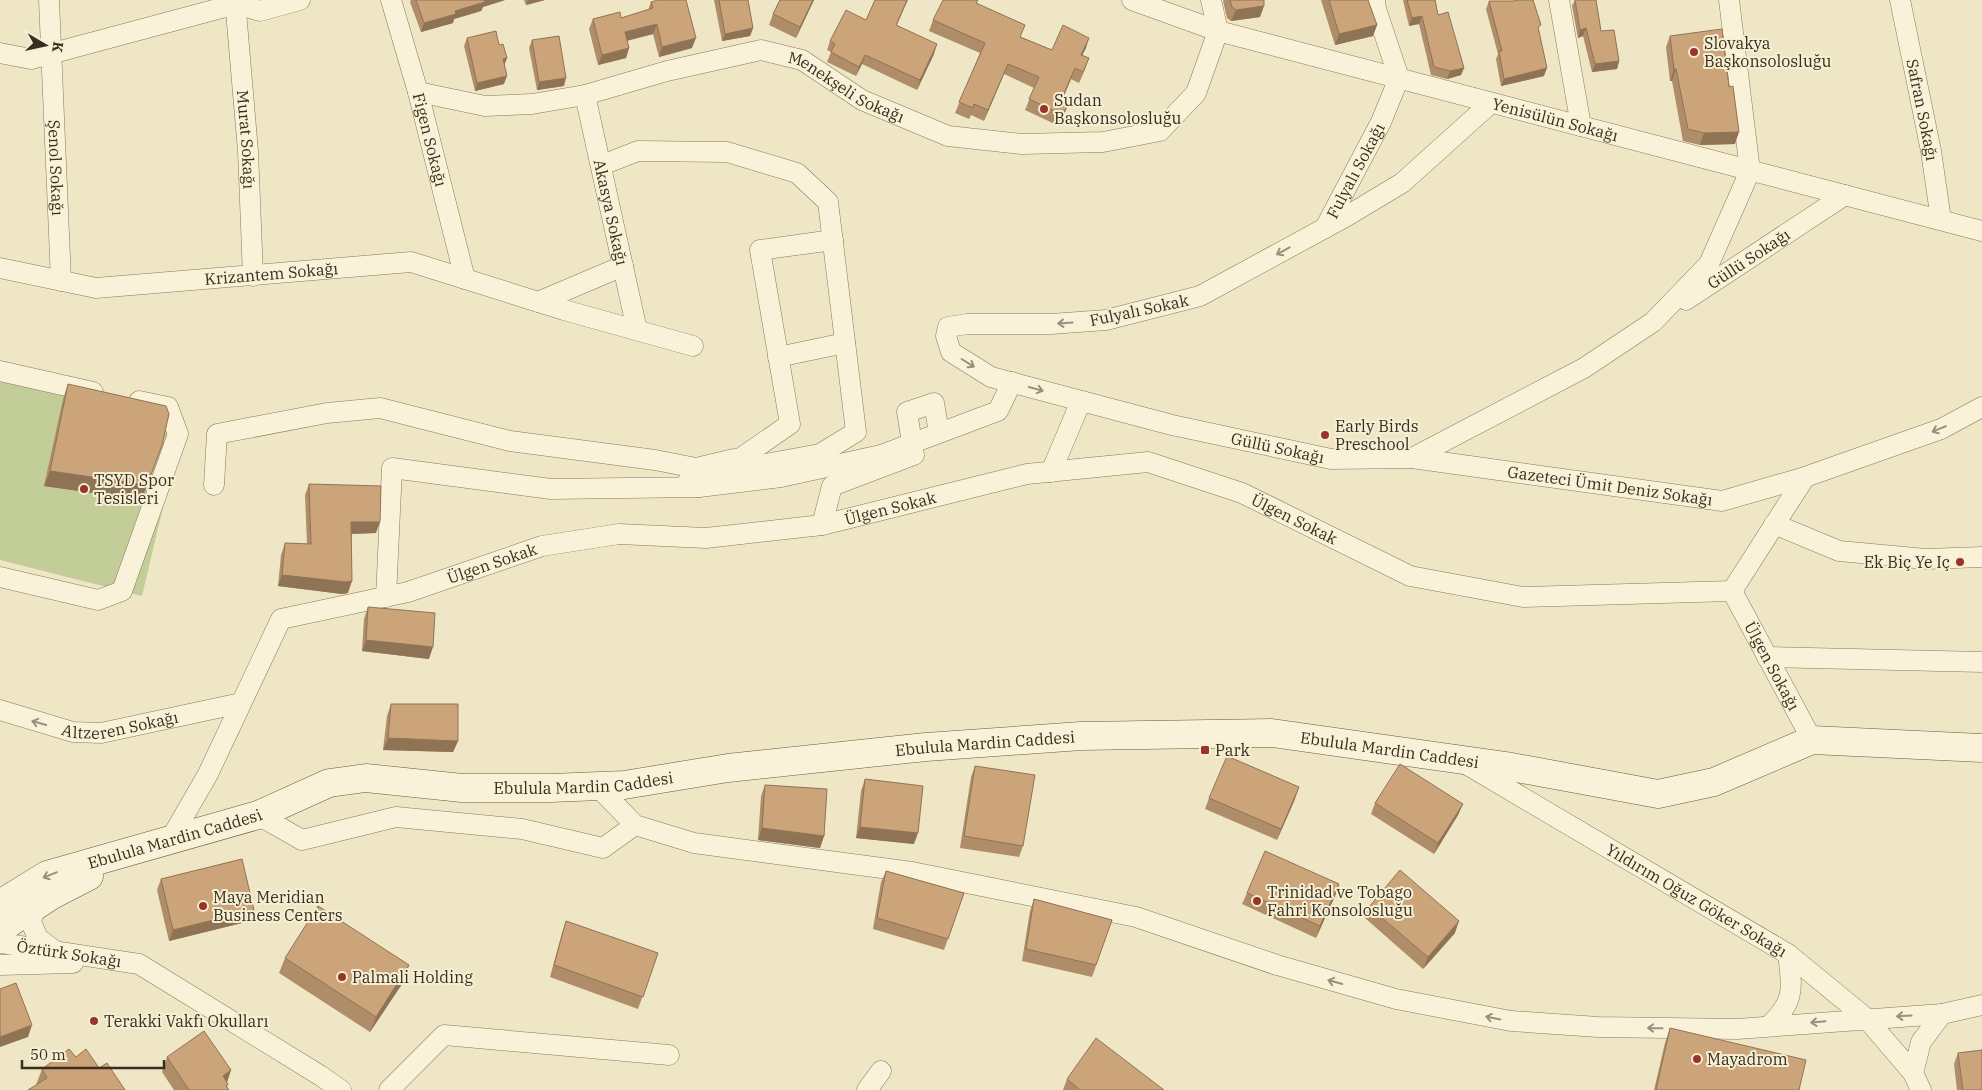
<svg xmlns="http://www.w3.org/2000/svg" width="1982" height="1090" font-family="'IBM Plex Serif',serif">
<rect width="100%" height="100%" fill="#eee6c5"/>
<path fill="#c2cd98" d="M0,376L184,418L142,596L0,560Z"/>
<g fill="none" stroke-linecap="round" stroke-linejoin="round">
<g stroke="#89785b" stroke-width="21">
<g id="street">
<path id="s1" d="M49,0L61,281"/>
<path id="s2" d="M235,0L248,151L253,276"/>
<path id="s3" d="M391,0L418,92L465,279"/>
<path id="s4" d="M1132,0L1218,31L1982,231"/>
<path d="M1559,0L1581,126"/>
<path id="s5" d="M1900,0L1931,151L1941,220"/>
<path d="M236,4L260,11L300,0"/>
<path d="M0,53L31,59L236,4"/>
<path id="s6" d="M418,92L485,106L532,104L585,95L667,71L761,50L802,60L862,100L948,136L1022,144L1103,142L1160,131L1196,93L1218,31L1211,0"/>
<path id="s7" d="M585,95L637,330"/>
<path id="s8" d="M1491,103L1402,183L1347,216L1200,296L1106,320L1051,324H967L948,327L946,336L951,352L991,377L1172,425L1331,459L1412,458L1584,368L1653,322L1709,264L1750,171L1729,0"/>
<path d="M602,165L638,151L727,152L797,173L828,202L856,432L820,454L733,470"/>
<path id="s9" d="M1325,228L1381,122L1399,78L1376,9L1375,0"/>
<path d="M833,240L760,250L790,424L699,487L781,477L881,455L998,411L1012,382"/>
<path id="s10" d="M0,268L96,288L411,262L564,310L693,346"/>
<path id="s11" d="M1686,300L1845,195"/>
<path d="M538,302L623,266"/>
<path d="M778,357L845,343"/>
<path d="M0,371L93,392"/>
<path id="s12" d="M1412,458L1722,501L1805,477L1941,429L1982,407"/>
<path d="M1051,472L1081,401"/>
<path d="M214,485L217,434L327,413L380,408L510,441L655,460L696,468L734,459"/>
<path d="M1774,524L1839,551L1926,559L1982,557"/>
<path d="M822,525L832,486L914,455L907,412L934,403L939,433"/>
<path d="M0,577L98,600L122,591L178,434L168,407L139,401"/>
<path id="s13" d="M1732,591L1812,740"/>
<path d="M1732,591L1805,477"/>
<path d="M386,597L392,468L551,489L699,487L688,481"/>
<path d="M1767,657L1982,662"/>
<path id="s14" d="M0,710L73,732L101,733L241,703"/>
<path id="s15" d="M1464,763L1788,954L1866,1018L1913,1073L1921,1090"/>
<path d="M598,787L635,825L694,843L912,872L1136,917L1277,965L1396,999L1511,1021L1598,1027L1737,1029L1942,1014L1982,1005"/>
<path d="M258,815L302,840L396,817L522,829L603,848L635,825"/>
<path id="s16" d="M170,840L208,774L281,619L408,592L542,546L619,534L706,538L822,525L1027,474L1148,462L1242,493L1410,576L1523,597L1732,591"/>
<path d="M35,906L31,922L38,938L55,951"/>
<path id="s17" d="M0,943L139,964L321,1076L341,1090"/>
<path d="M0,965L73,963"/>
<path d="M1769,1026C1796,1000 1792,988 1788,954"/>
<path d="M1913,1073L1921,1042L1942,1014"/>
<path d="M389,1090L444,1035L669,1055"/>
<path d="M867,1090L881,1071"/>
</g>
</g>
<g stroke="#6b593e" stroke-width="29">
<g id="secondary">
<path id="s18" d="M0,904L47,875L258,815L329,783L366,778L462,788H551L624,785L728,768L926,747L1081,736L1272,733L1506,766L1658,794L1714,782L1812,740L1982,748"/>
<path d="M0,929L52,895L89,876"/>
</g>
</g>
<use href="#street" stroke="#f9f2d8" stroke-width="20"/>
<use href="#secondary" stroke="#f9f2d8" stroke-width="28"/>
</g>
<g fill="#af8d69">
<path d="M411,0H505L483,7L481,11L454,19L453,23L421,32L410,2Z"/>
<path d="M524,0H545L526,5Z"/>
<path d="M714,0H748L753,28L750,36L722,41Z"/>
<path d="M780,0H814L796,38L769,25L773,14Z"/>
<path d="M875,0H908L897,25L934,54L917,90L862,64L856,76L827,62L831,52L827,50L830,41L866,20Z"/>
<path d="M1224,0H1264L1260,17L1231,21L1227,18L1223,1Z"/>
<path d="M1321,0H1368L1377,25L1373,36L1335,45Z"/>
<path d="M1403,0H1435L1438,15L1464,68L1461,75L1447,79L1431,75L1419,24L1409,26Z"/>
<path d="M1575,0H1596L1601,31L1619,61L1617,69L1592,72L1583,36L1578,38L1572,6Z"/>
<path d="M1489,1L1539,30L1544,76L1501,86L1496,59L1498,54L1486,9Z"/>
<path d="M651,2L692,48L659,57L653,34L627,41L629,48L626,58L598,65L589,29L593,19L621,18L648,10Z"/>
<path d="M977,3L1021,37L1052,50L1086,48L1082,55L1089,58L1079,83L1071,79L1064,96L1066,110L1059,126L1025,110L1034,88L1004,74L984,121L971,115L969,119L955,113L980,53L929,31L933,20Z"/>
<path d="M1670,36L1735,144L1700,145L1683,141L1672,81H1670L1666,47Z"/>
<path d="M467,38L499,45L507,58L504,65V84L475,91L464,46Z"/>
<path d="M532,40L564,86L537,90L529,48Z"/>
<path d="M68,384L142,500L44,486L63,399Z"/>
<path d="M309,484L376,533L352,534L348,593L342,594L278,586L281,555L285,543L307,544L305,495Z"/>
<path d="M368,607L429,659L362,651L364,619Z"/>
<path d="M391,704L458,741L453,752L383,750L387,716Z"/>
<path d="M975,766L1023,846L1019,857L960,848L971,777Z"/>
<path d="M865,779L914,844L856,838L861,791Z"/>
<path d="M765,785L824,836L820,848L758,840L761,796Z"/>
<path d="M1209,798L1295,799L1277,840L1205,809Z"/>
<path d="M1375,803L1463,804L1458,815L1434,854L1371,814Z"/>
<path d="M886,871L964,893L944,950L873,929L881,882Z"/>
<path d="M161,879L250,921L169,941L157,890Z"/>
<path d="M1339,884L1335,896L1316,938L1242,904L1247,893Z"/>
<path d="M1034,899L1112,920L1092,977L1022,961L1030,911Z"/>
<path d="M1369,907L1455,933L1423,969L1365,918Z"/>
<path d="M566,921L658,953L638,1009L550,977L562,933Z"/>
<path d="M285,958L404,981L370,1032L279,973Z"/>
<path d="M1670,1028L1799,1090H1654L1665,1043Z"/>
<path d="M1958,1053L1982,1090H1957L1954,1064Z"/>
<path d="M76,1057L99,1068L36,1085L42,1069Z"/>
<path d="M167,1057L231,1070L227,1082L228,1084L227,1087L229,1090H174L162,1072Z"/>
<path d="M1067,1079L1164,1090H1063Z"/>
</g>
<g fill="#8f7355">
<path d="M483,0H505L483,7L481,11L454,19L453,23L421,32L424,23Z"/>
<path d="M528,0H545L526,5Z"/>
<path d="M813,0H814L796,38L800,27Z"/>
<path d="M1264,6L1260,17L1231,21L1236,10Z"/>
<path d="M1422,16L1419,24L1409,26L1412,18Z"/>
<path d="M657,24L653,34L621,42L625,32Z"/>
<path d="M1377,25L1373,36L1335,45L1339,34Z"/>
<path d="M753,28L750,36L722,41L725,34Z"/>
<path d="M1586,28L1583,36L1578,38L1580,30Z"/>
<path d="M696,38L692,48L659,57L662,47Z"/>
<path d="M1089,38L1086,48L1077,66L1081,55Z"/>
<path d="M937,44L934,54L917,90L920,80Z"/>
<path d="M629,48L626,58L598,65L602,55Z"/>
<path d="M865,55L862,64L856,76L859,67Z"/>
<path d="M507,58L504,66L503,59Z"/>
<path d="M1089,58L1085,69L1079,83L1083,72Z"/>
<path d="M1619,61L1617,69L1592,72L1595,64Z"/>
<path d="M1008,64L1004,74L984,121L988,110Z"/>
<path d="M1075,68L1071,79L1059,107L1063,96Z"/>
<path d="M1464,68L1461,75L1447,79L1450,71Z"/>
<path d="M1547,68L1544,76L1501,86L1504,79Z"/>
<path d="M1674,69H1676L1672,81H1670Z"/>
<path d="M507,76L504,84L475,91L477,83Z"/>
<path d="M566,78L564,86L537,90L539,82Z"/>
<path d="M1070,99L1066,110L1059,126L1063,115Z"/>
<path d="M1739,132L1735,144L1700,145L1704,133Z"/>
<path d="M50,471L147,485L142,500L44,486Z"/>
<path d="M351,522H380L376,533L347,534Z"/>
<path d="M282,575L352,581L348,593L342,594L278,586Z"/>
<path d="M366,640L433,647L429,659L362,651Z"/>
<path d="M388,738L458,741L453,752L383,750Z"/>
<path d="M1299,787L1295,799L1277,840L1281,829Z"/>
<path d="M1463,804L1458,815L1434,854L1438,843Z"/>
<path d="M860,827L918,833L914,844L856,838Z"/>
<path d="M762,828L824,836L820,848L758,840Z"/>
<path d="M1339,884L1335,896L1316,938L1320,926Z"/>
<path d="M254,910L250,921L169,941L173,930Z"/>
<path d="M1459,921L1455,933L1423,969L1428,957Z"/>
<path d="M409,965L404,981L370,1032L376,1017Z"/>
<path d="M32,1025L28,1037L0,1047V1037Z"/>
<path d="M231,1070L226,1085L223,1076Z"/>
</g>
<g fill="#cca47a" stroke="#8f7355">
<path d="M416,0H484L485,2L455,11L456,14L424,23Z"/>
<path d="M658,0H686L696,38L662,47L657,24L625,32L629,48L602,55L593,19L620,12L621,18L653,8L651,2Z"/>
<path d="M719,0H748L753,28L725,34Z"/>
<path d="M780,0H813L800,27L773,14Z"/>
<path d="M875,0H907L896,25L937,44L920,80L865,55L859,67L831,52L835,44L830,41L846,10L866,20Z"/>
<path d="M943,0H978L976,3L1025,25L1020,37L1052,50L1063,25L1089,38L1081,55L1089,58L1083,72L1075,68L1063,96L1070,99L1063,115L1029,99L1039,77L1008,64L988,110L974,104L973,108L959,102L985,43L933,20Z"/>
<path d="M1230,0H1264V6L1236,10L1232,7Z"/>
<path d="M1329,0H1368L1377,25L1339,34Z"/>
<path d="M1407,0H1435L1438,15L1448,12L1464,68L1450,71L1434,67L1422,16L1412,18Z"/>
<path d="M1517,0H1533L1541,25L1538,27L1547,68L1504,79L1499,51H1502L1489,1H1513Z"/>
<path d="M1575,0H1596L1601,31L1614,30L1619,61L1595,64L1586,28L1580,30Z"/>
<path d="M1722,29L1729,87L1733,86L1739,132L1704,133L1688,129L1676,69H1674L1670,36Z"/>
<path d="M496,31L499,45L503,44L507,58L503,59L507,76L477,83L467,38Z"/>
<path d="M559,36L566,78L539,82L532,40Z"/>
<path d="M68,384L166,406L169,414L162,445L147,485L50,471Z"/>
<path d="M309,484L381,486L380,522H351L352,581L346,582L282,575L285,543L311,544Z"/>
<path d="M368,607L435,613L433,647L366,640Z"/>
<path d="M391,704H458V741L388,738Z"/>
<path d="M1227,756L1299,787L1281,829L1209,798Z"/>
<path d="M1400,764L1463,804L1438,843L1375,803Z"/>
<path d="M975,766L1035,775L1023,846L964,836Z"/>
<path d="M865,779L923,786L918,833L860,827Z"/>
<path d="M765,785L827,789L824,836L762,828Z"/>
<path d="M1265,851L1339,884L1320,926L1247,893Z"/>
<path d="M242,859L254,910L173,930L161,879Z"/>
<path d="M1400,870L1459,921L1428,957L1369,907Z"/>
<path d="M886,871L964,893L948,939L877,918Z"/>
<path d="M1034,899L1112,920L1096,965L1026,949Z"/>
<path d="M318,906L409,965L376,1017L285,958Z"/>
<path d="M566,921L658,953L643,997L554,965Z"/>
<path d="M16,983L32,1025L0,1037V989Z"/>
<path d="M1670,1028L1806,1060L1799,1090H1656Z"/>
<path d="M204,1031L231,1070L223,1076L228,1084L226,1086L229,1090H189L167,1057Z"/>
<path d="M1096,1038L1164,1090H1080L1067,1079Z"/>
<path d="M69,1049L76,1057L86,1049L99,1068L107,1063L125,1090H28L47,1078L42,1069Z"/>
<path d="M1982,1050V1090H1963L1958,1053Z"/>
</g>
<defs><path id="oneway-shaft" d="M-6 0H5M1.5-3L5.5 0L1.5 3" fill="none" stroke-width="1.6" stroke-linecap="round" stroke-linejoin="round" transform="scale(1.25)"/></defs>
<g stroke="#99907c">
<use href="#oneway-shaft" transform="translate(1283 251) rotate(151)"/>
<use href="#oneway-shaft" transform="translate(1065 323) rotate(176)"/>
<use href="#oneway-shaft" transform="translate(968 363) rotate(32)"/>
<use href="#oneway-shaft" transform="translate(1036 389) rotate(15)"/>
<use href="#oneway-shaft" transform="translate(1939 429) rotate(157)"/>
<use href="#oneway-shaft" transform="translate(39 723) rotate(-164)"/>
<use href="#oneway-shaft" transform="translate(50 875) rotate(158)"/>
<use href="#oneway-shaft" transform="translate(1335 982) rotate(-164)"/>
<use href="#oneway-shaft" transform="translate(1904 1016) rotate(177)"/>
<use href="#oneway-shaft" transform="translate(1493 1018) rotate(-169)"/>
<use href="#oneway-shaft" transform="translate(1818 1022) rotate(175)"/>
<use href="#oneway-shaft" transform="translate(1655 1028) rotate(-179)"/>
</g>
<g fill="#98342a" stroke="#f6efd4" stroke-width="2">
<circle cx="1694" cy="52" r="5"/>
<circle cx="1044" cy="109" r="5"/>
<circle cx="1325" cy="435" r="5"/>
<circle cx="84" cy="489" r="5"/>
<circle cx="1960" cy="562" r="5"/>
<rect x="1200" y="745" width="10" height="10" rx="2.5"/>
<circle cx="1257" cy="901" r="5"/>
<circle cx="203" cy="906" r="5"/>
<circle cx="342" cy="977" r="5"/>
<circle cx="94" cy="1021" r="5"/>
<circle cx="1697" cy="1059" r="5"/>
</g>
<g text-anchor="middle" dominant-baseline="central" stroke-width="4" stroke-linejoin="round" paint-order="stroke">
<g font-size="16" fill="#392e1f" stroke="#f6efd4" text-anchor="start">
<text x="1704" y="43">Slovakya<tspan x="1704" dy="18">Başkonsolosluğu</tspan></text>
<text x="1054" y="100">Sudan<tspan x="1054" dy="18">Başkonsolosluğu</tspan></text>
<text x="1335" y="426">Early Birds<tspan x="1335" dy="18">Preschool</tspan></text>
<text x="94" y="480">TSYD Spor<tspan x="94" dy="18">Tesisleri</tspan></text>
<text x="1950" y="562" text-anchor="end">Ek Biç Ye Iç</text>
<text x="1215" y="750">Park</text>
<text x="1267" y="892">Trinidad ve Tobago<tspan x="1267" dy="18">Fahri Konsolosluğu</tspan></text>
<text x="213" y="897">Maya Meridian<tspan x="213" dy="18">Business Centers</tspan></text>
<text x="352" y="977">Palmali Holding</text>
<text x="104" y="1021">Terakki Vakfı Okulları</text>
<text x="1707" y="1059">Mayadrom</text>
</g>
<g font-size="16" fill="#392e1f" stroke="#f6efd4">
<text stroke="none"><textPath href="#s6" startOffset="445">Menekşeli Sokağı</textPath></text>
<text stroke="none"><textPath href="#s5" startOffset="112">Safran Sokağı</textPath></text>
<text stroke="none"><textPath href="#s4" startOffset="440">Yenisülün Sokağı</textPath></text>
<text stroke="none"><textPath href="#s3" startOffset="145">Figen Sokağı</textPath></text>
<text stroke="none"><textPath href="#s2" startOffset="140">Murat Sokağı</textPath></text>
<text stroke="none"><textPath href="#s1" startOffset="168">Şenol Sokağı</textPath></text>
<text stroke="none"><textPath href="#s9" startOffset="65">Fulyalı Sokağı</textPath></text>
<text stroke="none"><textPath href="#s7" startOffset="120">Akasya Sokağı</textPath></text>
<text stroke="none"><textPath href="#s11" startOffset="75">Güllü Sokağı</textPath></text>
<text stroke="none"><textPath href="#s10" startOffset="274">Krizantem Sokağı</textPath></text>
<text transform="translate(1139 310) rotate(-12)">Fulyalı Sokak</text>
<text stroke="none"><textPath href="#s8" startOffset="975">Güllü Sokağı</textPath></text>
<text stroke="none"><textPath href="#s12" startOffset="200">Gazeteci Ümit Deniz Sokağı</textPath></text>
<text stroke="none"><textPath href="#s16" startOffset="871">Ülgen Sokak</textPath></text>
<text stroke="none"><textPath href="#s16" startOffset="1291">Ülgen Sokak</textPath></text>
<text stroke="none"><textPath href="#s16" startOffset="466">Ülgen Sokak</textPath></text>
<text stroke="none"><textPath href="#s13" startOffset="85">Ülgen Sokağı</textPath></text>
<text stroke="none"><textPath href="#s14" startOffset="124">Altzeren Sokağı</textPath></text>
<text stroke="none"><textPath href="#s18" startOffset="1012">Ebulula Mardin Caddesi</textPath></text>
<text stroke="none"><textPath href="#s18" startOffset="1418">Ebulula Mardin Caddesi</textPath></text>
<text stroke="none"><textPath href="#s18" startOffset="608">Ebulula Mardin Caddesi</textPath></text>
<text stroke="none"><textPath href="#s18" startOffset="188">Ebulula Mardin Caddesi</textPath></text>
<text stroke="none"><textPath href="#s15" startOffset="270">Yıldırım Oğuz Göker Sokağı</textPath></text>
<text stroke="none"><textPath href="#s17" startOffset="70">Öztürk Sokağı</textPath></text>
</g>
</g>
<g transform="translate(45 45) rotate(99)" stroke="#f6efd4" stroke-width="4" paint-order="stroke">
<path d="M0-4L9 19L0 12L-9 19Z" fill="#392e1f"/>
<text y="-8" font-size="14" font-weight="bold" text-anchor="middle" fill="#392e1f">K</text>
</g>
<path d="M22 1060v8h142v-8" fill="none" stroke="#392e1f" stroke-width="2.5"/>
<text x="30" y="1060" font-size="15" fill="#392e1f" stroke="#f6efd4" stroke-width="4" paint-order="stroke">50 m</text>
</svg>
